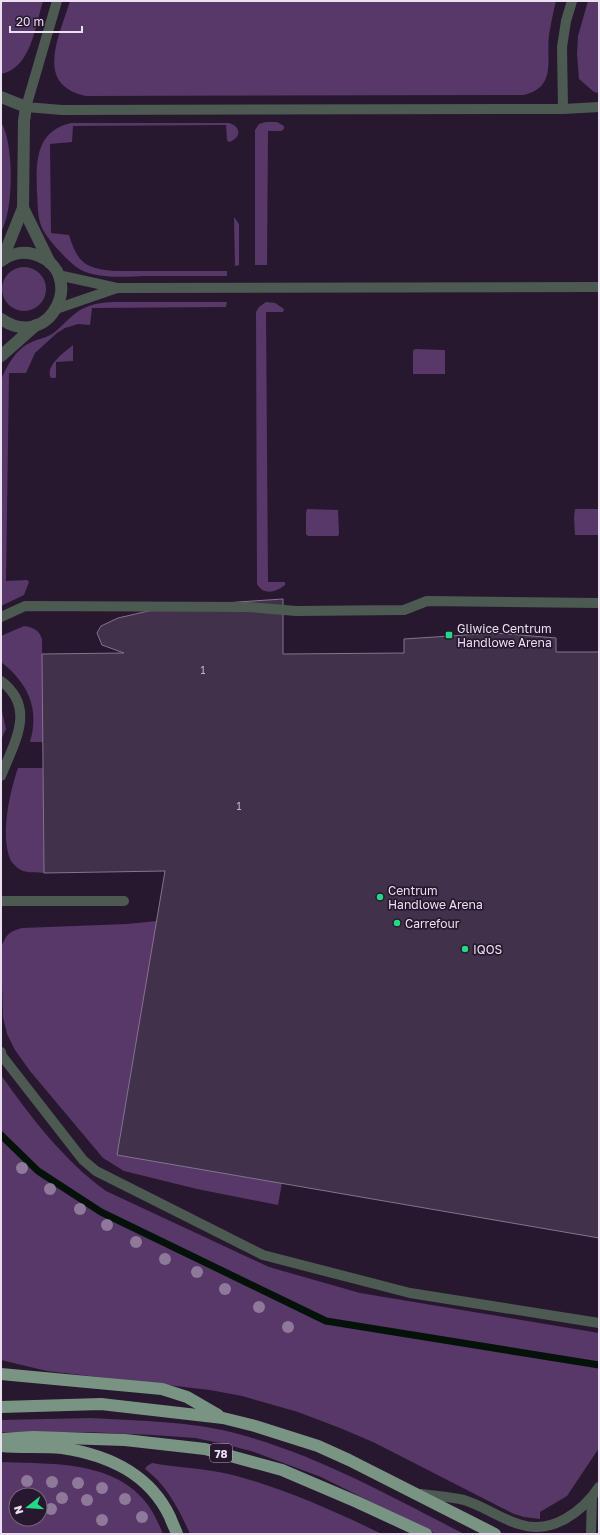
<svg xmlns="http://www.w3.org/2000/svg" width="600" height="1535" font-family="'Golos Text',sans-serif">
<rect width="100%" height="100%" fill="#27182f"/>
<g fill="#573868" fill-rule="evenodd">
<path d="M1,1H43C35,27 31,68 1,74Z"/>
<path d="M70,1H556C553,12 551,24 549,35C546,60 557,87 524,95L86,96C33,85 60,35 70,1Z"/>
<path d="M588,1H599V93L594,92L579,79L577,54L578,36Z"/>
<path d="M1,122C14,143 14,210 1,232Z"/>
<path d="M266,122H277L284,126V129L281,131H268L267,265H255V130L259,124Z"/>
<path d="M71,123H229C242,127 241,138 229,142L227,140L226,125L73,126L72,142L50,144L51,233L69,235C78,264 86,268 114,271H227V276C201,276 176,276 151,276C128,276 102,280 81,270C70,264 47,239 42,228C37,217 38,205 37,192C36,163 35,131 71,123Z"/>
<path d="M234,217L239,224V265L235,266Z"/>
<circle cx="24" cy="289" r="22"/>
<path d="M112,302H227L226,307L92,308L90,325L78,324L65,328L57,333L35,353L26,373H9L6,581L27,580L29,582L24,595L1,606V380C8,364 16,348 34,341C42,338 49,337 56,331C61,327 65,322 70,318C82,306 95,303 112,302Z"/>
<path d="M266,302L275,303L284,309L283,312H266L268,582H285V585C276,592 264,596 257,584L256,312L259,307Z"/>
<path d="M73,345V361L56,362V377L55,378H51C44,366 65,352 73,345Z"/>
<path d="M415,349L445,350V374H413V351Z"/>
<path d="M307,509L338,510L339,534L338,536H308L306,534V513Z"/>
<path d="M575,509H599V535H575L574,518Z"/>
<path d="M24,626C33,627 39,630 42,639L43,742H30C40,709 28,683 1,662V636Z"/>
<path d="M1,707L6,729L1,740Z"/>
<path d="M18,768H43L44,873C38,872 29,873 23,871C18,869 14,865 11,861C0,837 9,794 18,768Z"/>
<path d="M157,921L282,1183L278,1205L197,1189L124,1171L103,1158L30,1071L15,1050L7,1034L3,1017L1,948C6,935 8,932 22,928L127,924Z"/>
<path d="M1,1075C29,1115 65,1162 106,1191L269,1267L360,1293L599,1333V1448L567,1496L540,1512V1519L524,1517L514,1514L373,1442L340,1428L298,1412L242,1396L210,1390L47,1371L1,1360Z"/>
<path d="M91,1418C141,1421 193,1421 242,1435C321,1457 392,1497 464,1534H436L321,1477L251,1451L220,1443L195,1438L153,1435L86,1432H1V1420Z"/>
<path d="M1,1462C48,1464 110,1460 144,1500C152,1509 158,1522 163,1534H1ZM16,1495H40V1519H16Z"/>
<path d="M152,1463C179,1468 206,1468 233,1475C285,1489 334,1511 382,1534H190C180,1511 166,1484 145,1469L147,1466Z"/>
</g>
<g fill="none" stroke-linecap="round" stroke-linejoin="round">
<path stroke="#05120a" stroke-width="7" d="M1,1135L38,1171L101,1212L326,1321L599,1365"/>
</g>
<path fill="#41314a" stroke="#85738f" d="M283,599V654L404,653V639L496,633L556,638V652H599V1238L117,1155L165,871L44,873L42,654L124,653L102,645L97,633L101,626L118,618L153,610L238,602Z"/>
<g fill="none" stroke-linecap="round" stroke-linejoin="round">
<g stroke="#4d5a51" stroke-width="10">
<path d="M57,1L26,107L62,110L563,109L599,107"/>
<path d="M563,109L562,47L566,21L572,1"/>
<path d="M58,275L117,288L599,287"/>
<path d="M56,309L117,288"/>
<path d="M1,617L25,606L249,607L296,611L404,610L427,601L599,603"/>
<path d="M1,681C37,708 14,743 1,776"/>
<path d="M1,901H124"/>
<path d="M1,1052L2,1056L83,1160L96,1171L263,1255L410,1293L599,1323"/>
<path d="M421,1494C435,1496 450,1497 464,1500C484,1506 502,1520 522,1525C553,1534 583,1511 599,1487"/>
<path d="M591,1534L592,1497"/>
</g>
<g stroke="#4d5a51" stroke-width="12">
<path d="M1,97L26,107L24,121L23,208L2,260"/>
<path d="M23,208L50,263"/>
<path d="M1,261C10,254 22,251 33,254C90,270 51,354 1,319"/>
<path d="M1,356L36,325"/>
</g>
<g stroke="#7a9483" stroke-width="12">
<path d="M1,1374L162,1389L187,1397L218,1415"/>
<path d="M1,1407L101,1404L223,1418L255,1426L318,1446L349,1460L495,1534"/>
<path d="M1,1439L33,1437L125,1440L205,1449L282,1470L357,1502L426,1534"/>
<path d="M1,1446C21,1448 42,1446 62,1448C108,1455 149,1473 170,1517C172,1523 175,1528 177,1534"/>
</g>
</g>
<g fill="#8f799b">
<circle cx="22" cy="1168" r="6"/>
<circle cx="50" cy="1189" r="6"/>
<circle cx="80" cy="1209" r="6"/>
<circle cx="107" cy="1225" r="6"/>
<circle cx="136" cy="1242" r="6"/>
<circle cx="165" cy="1259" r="6"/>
<circle cx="197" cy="1272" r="6"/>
<circle cx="225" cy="1289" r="6"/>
<circle cx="259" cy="1307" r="6"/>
<circle cx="288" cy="1327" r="6"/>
<circle cx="27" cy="1481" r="6"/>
<circle cx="52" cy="1482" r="6"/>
<circle cx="78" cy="1483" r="6"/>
<circle cx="102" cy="1488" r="6"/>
<circle cx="62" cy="1498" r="6"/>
<circle cx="125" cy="1499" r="6"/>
<circle cx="87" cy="1500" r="6"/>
<circle cx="51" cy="1509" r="6"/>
<circle cx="142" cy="1517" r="6"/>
<circle cx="102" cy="1520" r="6"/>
</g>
<g fill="#23d886" stroke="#27182f" stroke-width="1.5">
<rect x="445" y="631" width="8" height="8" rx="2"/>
<circle cx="380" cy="897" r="4"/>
<circle cx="397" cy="923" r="4"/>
<circle cx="465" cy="949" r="4"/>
</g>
<g text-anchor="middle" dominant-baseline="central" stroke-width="3.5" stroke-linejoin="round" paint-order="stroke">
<g font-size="10" fill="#c0b4c6">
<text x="203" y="670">1</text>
<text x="239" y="806">1</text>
</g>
<rect fill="#27182f" stroke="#b0a4b6" stroke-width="1" x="210" y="1444" width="22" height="18" rx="3"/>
<g font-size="11" font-weight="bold" fill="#eae0f0">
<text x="221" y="1453">78</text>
</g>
<g font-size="12" fill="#eae0f0" stroke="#27182f" text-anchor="start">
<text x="457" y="628">Gliwice Centrum<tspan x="457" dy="14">Handlowe Arena</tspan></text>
<text x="388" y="890">Centrum<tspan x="388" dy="14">Handlowe Arena</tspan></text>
<text x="405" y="923">Carrefour</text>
<text x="473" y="949">IQOS</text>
</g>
</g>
<rect width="600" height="1535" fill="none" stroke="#eae0f0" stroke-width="4"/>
<g transform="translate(28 1507) rotate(253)"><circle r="19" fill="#27182f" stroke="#75687c"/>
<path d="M0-3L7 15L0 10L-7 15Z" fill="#23d886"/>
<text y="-6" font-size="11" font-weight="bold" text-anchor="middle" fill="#eae0f0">N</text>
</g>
<path d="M10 26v6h72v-6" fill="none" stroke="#eae0f0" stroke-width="2"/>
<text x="16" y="26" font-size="12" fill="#eae0f0" stroke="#27182f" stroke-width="3" paint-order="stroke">20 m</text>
</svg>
